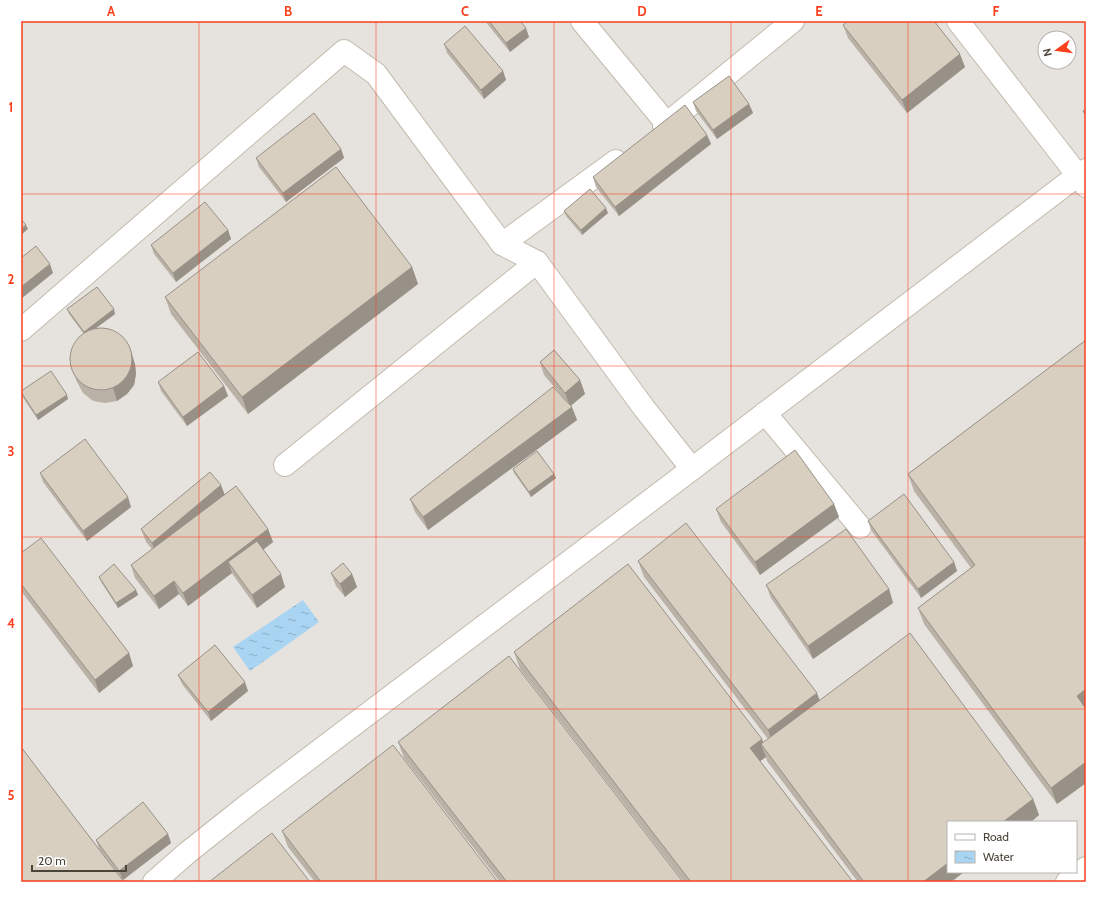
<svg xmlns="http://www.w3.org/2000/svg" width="1107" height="903" font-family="Cabin,sans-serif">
<defs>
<pattern id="water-ripples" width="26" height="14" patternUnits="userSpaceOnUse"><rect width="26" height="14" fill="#a9d4f2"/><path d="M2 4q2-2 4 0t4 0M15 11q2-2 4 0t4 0" fill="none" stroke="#8caec5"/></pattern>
</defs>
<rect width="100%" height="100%" fill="#f6f3ec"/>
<path fill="#e6e2dd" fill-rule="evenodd" d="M21,21H1086V882H21ZM1045,38H1069V62H1045ZM948,822H1076V872H948Z"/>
<path fill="url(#water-ripples)" d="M303,600L319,622L250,671L233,647Z"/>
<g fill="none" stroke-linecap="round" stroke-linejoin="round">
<g stroke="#c2bbae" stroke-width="24">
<g id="minor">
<path d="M582,21L667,124"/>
<path d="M958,21L1086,186"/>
<path d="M664,126L793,21"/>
<path d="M502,244L616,161"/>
<path d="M21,330L344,51L376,74L502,244L537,262L644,408L692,469"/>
<path d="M765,413L860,527"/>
<path d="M285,465L537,262"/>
<path d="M154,882L187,853L250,803L692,469L1078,175L1086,170"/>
<path d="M1067,882L1086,868"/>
</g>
</g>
<use href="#minor" stroke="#fff" stroke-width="22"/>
</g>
<g fill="#bab2a6">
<path d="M485,21H520L529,37L510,52Z"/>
<path d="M843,25L965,67L907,113L848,38Z"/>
<path d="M444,44L503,71L506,80L484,99L447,53Z"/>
<path d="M693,102L749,104L753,113L717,139L696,111Z"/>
<path d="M707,135L711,144L619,216L596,187L593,177Z"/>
<path d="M341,149L344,158L286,202L259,167L256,158Z"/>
<path d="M564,211L608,213L582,235L566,216Z"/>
<path d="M228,230L231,239L176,282L154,254L151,245Z"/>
<path d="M412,267L418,284L248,414L171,314L165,297Z"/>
<path d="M67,309L115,314L95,329L135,364L136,374L134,385L127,394L117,401L105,403L93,401L83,393L77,382L72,369L83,333L69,314Z"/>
<path d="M1086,340V783L1057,804L924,624L918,608L971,568L914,491L908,474Z"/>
<path d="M540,362L580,380L585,394L571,406L577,420L428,530L415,512L410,499L562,396L544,375Z"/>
<path d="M158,382L224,386L228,396L187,426L161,391Z"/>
<path d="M21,393L68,399L38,420L22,396Z"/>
<path d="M513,469L554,474L556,478L531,497L514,473Z"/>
<path d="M40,473L131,507L87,541L43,482Z"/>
<path d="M225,495L268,529L273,542L263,550L285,587L257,608L233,575L232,573L188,606L179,594L159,609L135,578L131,565L152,549L146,542L141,529Z"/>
<path d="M834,504L839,517L760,575L721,522L716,509Z"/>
<path d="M868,521L954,562L957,571L921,598L871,530Z"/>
<path d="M21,553L129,653L133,666L99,693L21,591Z"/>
<path d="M638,561L820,701L1033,799L1039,815L948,872H964L951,882H858L767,761L766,757L760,761L853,882H684L520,669L514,652L764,743L768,739L644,577Z"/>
<path d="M331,573L352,574L357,587L345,597L336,586Z"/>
<path d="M99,577L136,590L138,595L118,608L101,582Z"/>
<path d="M766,585L889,589L893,603L813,659L771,598Z"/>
<path d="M178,675L248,691L211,721L182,684Z"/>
<path d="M398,742L683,882H500L404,758Z"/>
<path d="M282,831L498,882H315L288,847Z"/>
<path d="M168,834L171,843L123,880L99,849L96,840Z"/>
</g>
<g fill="#979187">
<path d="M526,28L529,37L510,52L506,43Z"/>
<path d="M960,54L965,67L907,113L902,100Z"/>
<path d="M503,71L506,80L484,99L481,90Z"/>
<path d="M749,104L753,113L717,139L713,130Z"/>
<path d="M707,135L711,144L619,216L615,207Z"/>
<path d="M341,149L344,158L286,202L283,193Z"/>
<path d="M606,208L608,213L582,235L581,230Z"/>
<path d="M26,225L28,229L21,235V229Z"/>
<path d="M228,230L231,239L176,282L173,273Z"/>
<path d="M50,264L53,273L21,299V287Z"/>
<path d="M412,267L418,284L248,414L242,397Z"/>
<path d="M114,309L115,314L85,336L84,332Z"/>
<path d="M131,351L135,364L136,374L134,385L127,394L117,401L113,388Z"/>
<path d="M580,380L585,394L570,406L565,393Z"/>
<path d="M224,386L228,396L187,426L183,417Z"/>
<path d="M67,395L68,399L38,420L36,415Z"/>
<path d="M572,407L577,420L428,530L423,517Z"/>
<path d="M554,474L556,478L531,497L529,492Z"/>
<path d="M221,485L226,498L157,556L152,543Z"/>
<path d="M128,497L131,507L87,541L83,531Z"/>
<path d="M834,504L839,517L760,575L755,562Z"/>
<path d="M268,529L273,542L235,571L228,562L232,573L188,606L183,593Z"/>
<path d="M954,562L957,571L921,598L918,589Z"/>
<path d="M281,574L285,587L257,608L252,595Z"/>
<path d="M352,574L357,587L345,597L340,584Z"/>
<path d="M174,581L179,594L159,609L154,596Z"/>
<path d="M889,589L893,603L813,659L808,646Z"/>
<path d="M136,590L138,595L118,608L116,603Z"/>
<path d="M129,653L133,666L99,693L95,680Z"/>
<path d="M245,682L248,691L211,721L208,712Z"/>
<path d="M1086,689V710L1077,696Z"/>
<path d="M817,693L823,709L774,747L768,730Z"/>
<path d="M762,739L767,752L761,744L766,757L756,764L750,748Z"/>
<path d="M1086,762V783L1057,804L1051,788Z"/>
<path d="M1033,799L1039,815L1031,822H1003Z"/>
<path d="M168,834L171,843L123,880L119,871Z"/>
<path d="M948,863V872H964L951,882H923Z"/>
</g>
<g fill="#d8cfc1" stroke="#979187">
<path d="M489,21H520L526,28L506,43Z"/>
<path d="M848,21H934L960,54L902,100L843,25Z"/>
<path d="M465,26L503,71L481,90L444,44Z"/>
<path d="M729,76L749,104L713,130L693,102Z"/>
<path d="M685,105L707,135L615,207L593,177Z"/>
<path d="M1086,109V116L1083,111Z"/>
<path d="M314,113L341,149L283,193L256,158Z"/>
<path d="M336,167L412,267L242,397L165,297Z"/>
<path d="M590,189L606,208L581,230L564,211Z"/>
<path d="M205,202L228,230L173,273L151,245Z"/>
<path d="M21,219L26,225L21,229Z"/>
<path d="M36,246L50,264L21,287V258Z"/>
<path d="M97,287L114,309L84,332L67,309Z"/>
<circle cx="101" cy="359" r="31"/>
<path d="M1086,340V689L1077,696L1086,709V762L1051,788L918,608L975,565L908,474Z"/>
<path d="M554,350L580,380L565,393L540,362Z"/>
<path d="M198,352L224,386L183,417L158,382Z"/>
<path d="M51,371L67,395L36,415L21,392V391Z"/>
<path d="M553,387L572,407L423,517L410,499Z"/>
<path d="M85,439L128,497L83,531L40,473Z"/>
<path d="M795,450L834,504L755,562L716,509Z"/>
<path d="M537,451L554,474L529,492L513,469Z"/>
<path d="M210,472L221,485L152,543L141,529Z"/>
<path d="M236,486L268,529L183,593L174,581L154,596L131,565Z"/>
<path d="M904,494L954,562L918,589L868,521Z"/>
<path d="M686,523L817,693L768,730L638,561Z"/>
<path d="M846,529L889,589L808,646L766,585Z"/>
<path d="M41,538L129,653L95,680L21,584V553Z"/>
<path d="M257,541L281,574L252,595L228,562Z"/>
<path d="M343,563L352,574L340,584L331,573Z"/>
<path d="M114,564L136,590L116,603L99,577Z"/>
<path d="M628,564L762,739L750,748L853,882H691L514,652Z"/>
<path d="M910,633L1033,799L1003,822H948V863L923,882H864L761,744Z"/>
<path d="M215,645L245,682L208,712L178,675Z"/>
<path d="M509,656L683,882H507L398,742Z"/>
<path d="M393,745L498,882H321L282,831Z"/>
<path d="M21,747L124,882H21Z"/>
<path d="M143,802L168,834L119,871L96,840Z"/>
<path d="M272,833L310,882H209Z"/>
</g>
<path fill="none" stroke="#fc3f1d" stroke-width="1" stroke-opacity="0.55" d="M199,21V882M376,21V882M554,21V882M731,21V882M908,21V882M21,194H1086M21,366H1086M21,537H1086M21,709H1086"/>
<rect width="1107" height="903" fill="none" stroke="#ffffff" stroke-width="44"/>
<rect x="947" y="821" width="130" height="52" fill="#ffffff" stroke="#b7b4b0"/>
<rect x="955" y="834" width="20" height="6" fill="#ffffff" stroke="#b7b4b0"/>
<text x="983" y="841" font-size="12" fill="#4b4439">Road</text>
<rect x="955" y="851" width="20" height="12" fill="url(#water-ripples)" stroke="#b7b4b0"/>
<text x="983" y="861" font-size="12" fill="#4b4439">Water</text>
<g transform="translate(1057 50) rotate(256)"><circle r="19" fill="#ffffff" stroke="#b7b4b0"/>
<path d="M0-3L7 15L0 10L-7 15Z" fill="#fc3f1d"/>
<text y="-6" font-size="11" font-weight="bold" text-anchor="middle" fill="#4b4439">N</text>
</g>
<path d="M32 865v6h94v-6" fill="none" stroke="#4b4439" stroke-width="2"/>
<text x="38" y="865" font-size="12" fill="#4b4439" stroke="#ffffff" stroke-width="3" paint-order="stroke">20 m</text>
<rect x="22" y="22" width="1063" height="859" fill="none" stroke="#fc3f1d" stroke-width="1.5"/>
<g font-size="13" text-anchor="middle" font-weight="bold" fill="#fc3f1d">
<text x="111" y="16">A</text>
<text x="288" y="16">B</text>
<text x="465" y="16">C</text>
<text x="642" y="16">D</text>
<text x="819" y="16">E</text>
<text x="996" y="16">F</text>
<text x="11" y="112">1</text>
<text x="11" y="284">2</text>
<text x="11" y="456">3</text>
<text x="11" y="628">4</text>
<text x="11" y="800">5</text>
</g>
</svg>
